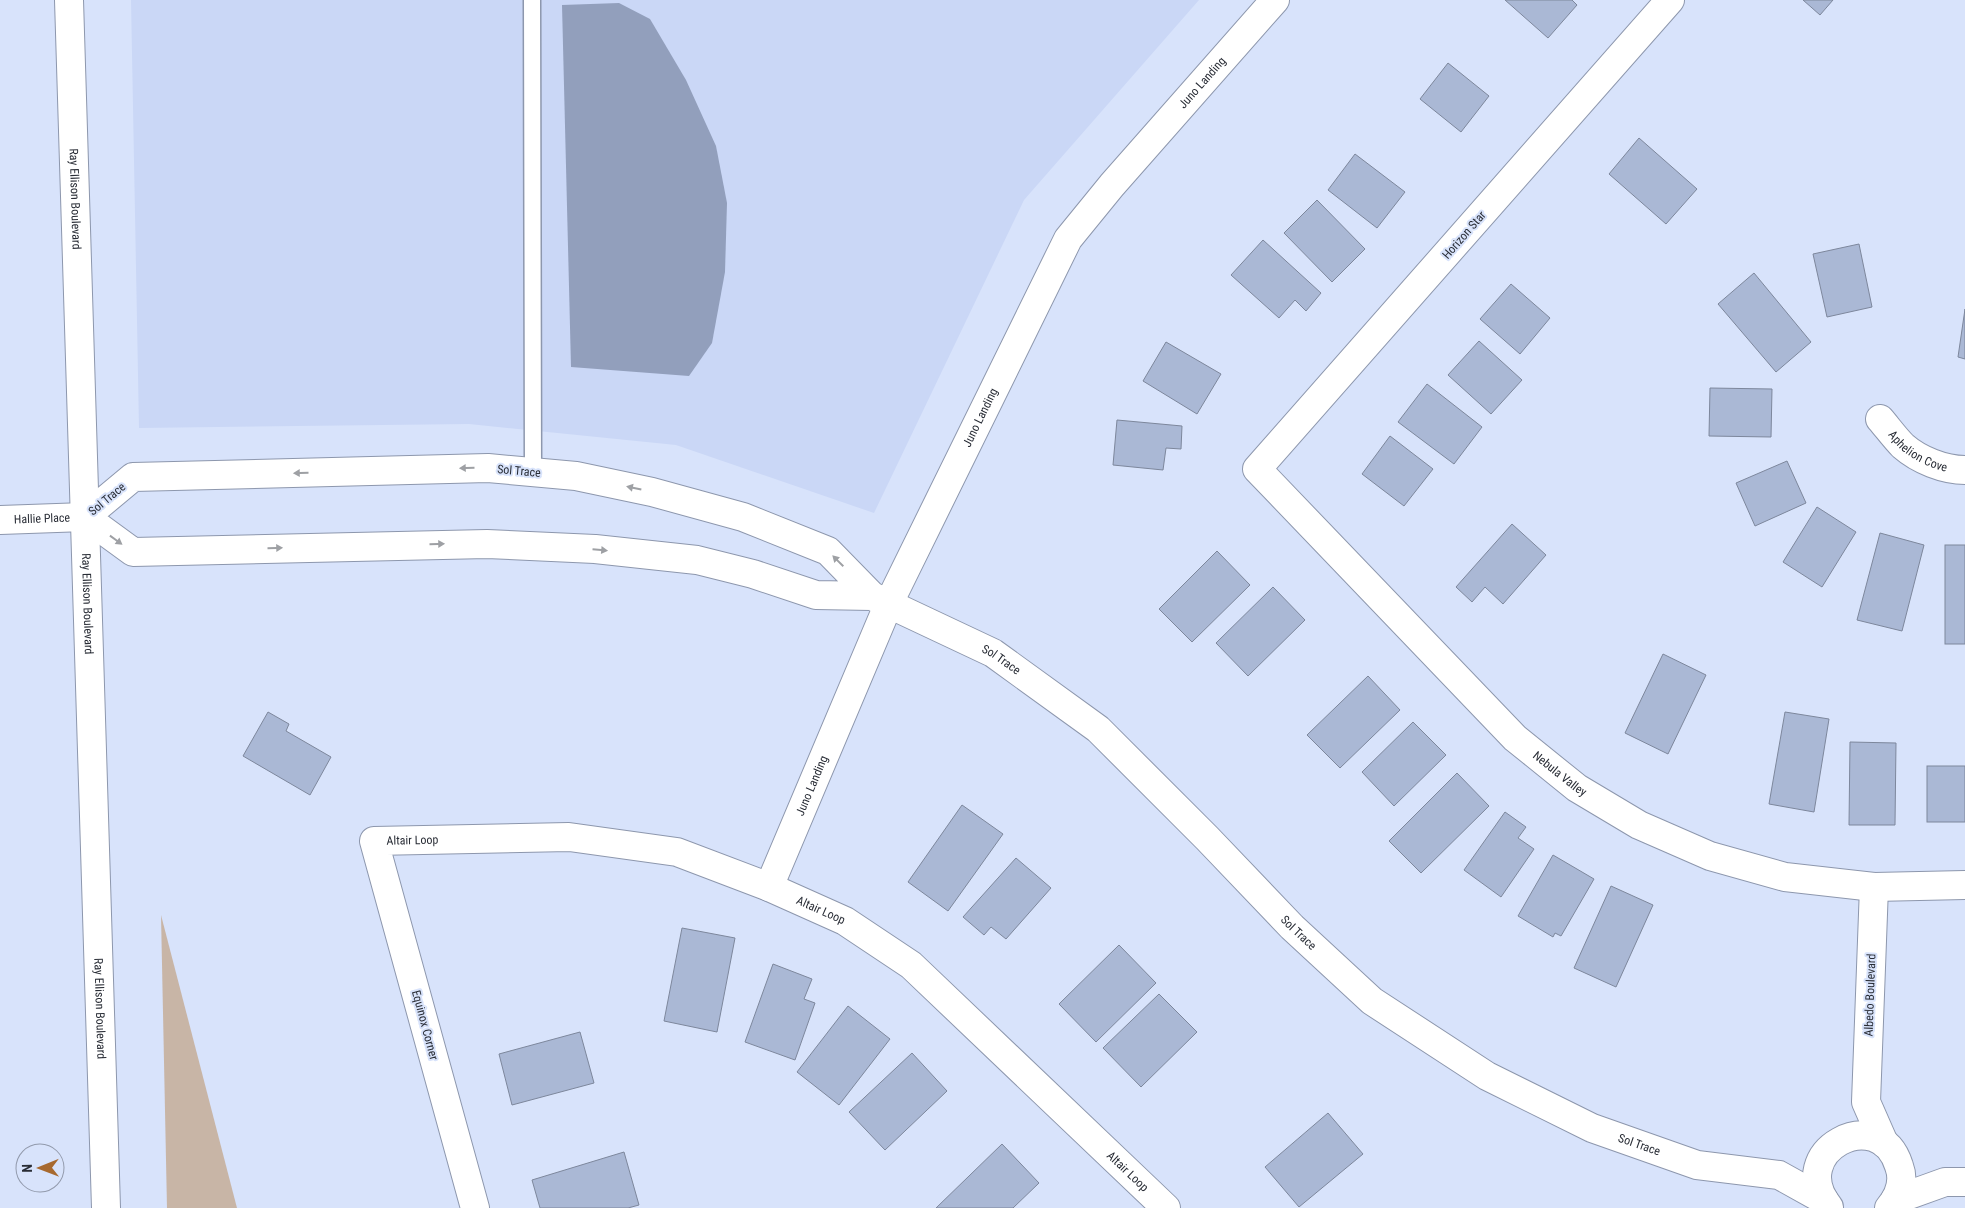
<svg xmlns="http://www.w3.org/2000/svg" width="1965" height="1208" font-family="'Roboto Condensed',sans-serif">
<rect width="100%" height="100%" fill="#d8e3fb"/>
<path fill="#cad7f6" d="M131,0H1199L1024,200L874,513L676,445L469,424L139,428Z"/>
<path fill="#c8b5a6" d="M161,915L237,1208H167Z"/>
<path fill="#929fbc" d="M619,3L650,19L686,80L716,146L727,203L725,272L712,343L689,376L571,367L562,5Z"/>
<g fill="#aab8d5" stroke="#7d879c">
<path d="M1505,0H1572L1577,5L1548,38Z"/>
<path d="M1803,0H1833L1820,15Z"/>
<path d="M1448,63L1489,96L1461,132L1420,99Z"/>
<path d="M1639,138L1697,189L1666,224L1609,174Z"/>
<path d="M1355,154L1405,192L1377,228L1328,190Z"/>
<path d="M1317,200L1365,249L1332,282L1284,233Z"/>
<path d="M1263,240L1321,293L1306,311L1295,300L1279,318L1231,275Z"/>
<path d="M1859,244L1872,307L1827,317L1813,254Z"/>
<path d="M1754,273L1811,342L1776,372L1718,304Z"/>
<path d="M1511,284L1550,318L1520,354L1480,319Z"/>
<path d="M1965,309V359L1958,357Z"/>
<path d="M1479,341L1522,380L1491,414L1448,375Z"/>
<path d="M1166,342L1221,374L1197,414L1143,381Z"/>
<path d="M1427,384L1482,427L1454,464L1398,422Z"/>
<path d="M1710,388L1772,389L1771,437L1709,436Z"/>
<path d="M1117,420L1182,426L1181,449L1166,448L1163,470L1113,465Z"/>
<path d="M1390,436L1433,469L1404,506L1362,474Z"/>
<path d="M1787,461L1806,503L1755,526L1736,483Z"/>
<path d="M1817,507L1856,532L1822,587L1783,562Z"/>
<path d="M1512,524L1546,555L1503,604L1485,587L1472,602L1456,587Z"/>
<path d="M1880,533L1924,545L1902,631L1857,620Z"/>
<rect x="1945" y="545" width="20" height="99"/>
<path d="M1217,551L1250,585L1192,642L1159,609Z"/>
<path d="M1273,587L1305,620L1248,676L1216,643Z"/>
<path d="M1663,654L1706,675L1668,754L1625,733Z"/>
<path d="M1368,676L1400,710L1340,768L1307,735Z"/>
<path d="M268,712L289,724L286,731L331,757L310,795L243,756Z"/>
<path d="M1785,712L1829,719L1814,812L1769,804Z"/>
<path d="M1413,722L1446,755L1394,806L1362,772Z"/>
<path d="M1850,742L1896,743L1895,825H1849Z"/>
<rect x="1927" y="766" width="38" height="56"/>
<path d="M1457,773L1489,806L1421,873L1389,841Z"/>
<path d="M962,805L1003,834L948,911L908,882Z"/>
<path d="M1505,812L1526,827L1518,838L1534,849L1501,897L1464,870Z"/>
<path d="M1553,855L1594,879L1561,936L1555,933L1553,937L1518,916Z"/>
<path d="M1016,858L1051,888L1006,939L991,927L984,935L963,917Z"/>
<path d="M1611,886L1653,905L1616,987L1574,968Z"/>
<path d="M682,928L735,938L717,1032L664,1021Z"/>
<path d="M1119,945L1156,983L1096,1042L1059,1004Z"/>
<path d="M773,964L812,979L804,999L815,1003L795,1060L745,1042Z"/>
<path d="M1159,994L1197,1032L1141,1087L1103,1048Z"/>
<path d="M848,1006L890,1039L839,1105L797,1072Z"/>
<path d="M580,1032L594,1083L512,1105L499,1054Z"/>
<path d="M912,1053L947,1091L885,1150L849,1112Z"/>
<path d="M1328,1113L1363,1154L1299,1207L1265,1167Z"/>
<path d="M1002,1144L1039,1183L1013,1208H936Z"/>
<path d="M624,1152L639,1205L628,1208H540L532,1180Z"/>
</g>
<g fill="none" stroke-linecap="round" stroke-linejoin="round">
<g stroke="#8d97ad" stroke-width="19">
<path id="lane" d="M532,0L533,472"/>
</g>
<g stroke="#8d97ad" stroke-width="30">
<g id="street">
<path id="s1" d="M1670,0L1257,469L1515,738L1577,788L1639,825L1710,856L1785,877L1874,887L1965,885"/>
<path id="s2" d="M1880,419C1887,427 1895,438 1903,446C1919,460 1944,470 1965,470"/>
<path id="s3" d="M0,520L85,517"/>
<path id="s4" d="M872,596L828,551L743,517L652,492L576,476L488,468L133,477L85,517L133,552L487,544L595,549L697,560L753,574L816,595L872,596L993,653L1098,729L1207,838L1292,927L1372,1001L1487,1076L1592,1128L1697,1165L1779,1175L1824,1200"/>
<path id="s5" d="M769,887L889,603L1068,239L1112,185L1275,0"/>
<path d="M1874,887L1866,1102L1884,1143"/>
<path d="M1895,1200L1945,1182H1965"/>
<path d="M1829,1207C1784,1152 1879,1101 1899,1166C1905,1182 1899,1196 1889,1208"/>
<path id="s6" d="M475,1208L374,841L569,837L677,852L769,887L845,921L911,965L1166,1208"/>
</g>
</g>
<g stroke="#8d97ad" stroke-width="30">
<g id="secondary">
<path id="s7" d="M69,0L106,1208"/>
</g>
</g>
<use href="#lane" stroke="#fff" stroke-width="16"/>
<use href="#street" stroke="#fff" stroke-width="28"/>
<use href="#secondary" stroke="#fff" stroke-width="28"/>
</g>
<defs><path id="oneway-solid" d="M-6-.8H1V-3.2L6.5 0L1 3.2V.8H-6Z" transform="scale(1.25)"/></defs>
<g fill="#9ea0a4">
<use href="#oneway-solid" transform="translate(467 468) rotate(178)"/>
<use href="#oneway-solid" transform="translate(301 473) rotate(179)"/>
<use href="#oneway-solid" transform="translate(634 488) rotate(-168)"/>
<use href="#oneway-solid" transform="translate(116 540) rotate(36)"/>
<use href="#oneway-solid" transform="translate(437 544) rotate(-1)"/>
<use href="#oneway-solid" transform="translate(275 548) rotate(-2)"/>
<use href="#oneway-solid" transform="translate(600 550) rotate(5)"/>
<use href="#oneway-solid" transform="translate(838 561) rotate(-135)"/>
</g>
<g text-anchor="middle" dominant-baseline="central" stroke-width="4" stroke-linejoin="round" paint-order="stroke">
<g font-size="12" fill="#282c35" stroke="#d8e3fb">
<text stroke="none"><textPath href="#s5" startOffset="920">Juno Landing</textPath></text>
<text stroke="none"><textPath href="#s7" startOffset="199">Ray Ellison Boulevard</textPath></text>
<text transform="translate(1464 235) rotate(-49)">Horizon Star</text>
<text stroke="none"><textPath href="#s5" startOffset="515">Juno Landing</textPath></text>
<text stroke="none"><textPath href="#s2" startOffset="51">Aphelion Cove</textPath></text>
<text transform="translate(519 471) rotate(5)">Sol Trace</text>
<text transform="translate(107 499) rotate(-40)">Sol Trace</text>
<text stroke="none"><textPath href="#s3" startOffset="42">Hallie Place</textPath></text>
<text stroke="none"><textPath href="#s7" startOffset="604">Ray Ellison Boulevard</textPath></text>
<text stroke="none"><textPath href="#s4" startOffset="1781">Sol Trace</textPath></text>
<text stroke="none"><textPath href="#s1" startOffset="1055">Nebula Valley</textPath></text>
<text stroke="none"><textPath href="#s5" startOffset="110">Juno Landing</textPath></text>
<text stroke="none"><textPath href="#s6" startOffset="419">Altair Loop</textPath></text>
<text stroke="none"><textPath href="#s6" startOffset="840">Altair Loop</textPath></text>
<text stroke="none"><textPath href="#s4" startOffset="2186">Sol Trace</textPath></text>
<text transform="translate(1870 995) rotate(-88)">Albedo Boulevard</text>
<text stroke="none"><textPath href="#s7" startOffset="1009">Ray Ellison Boulevard</textPath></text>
<text transform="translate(425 1025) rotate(75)">Equinox Corner</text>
<text stroke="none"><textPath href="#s4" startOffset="2591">Sol Trace</textPath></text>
<text stroke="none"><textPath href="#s6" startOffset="1245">Altair Loop</textPath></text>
</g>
</g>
<g transform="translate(40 1168) rotate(269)"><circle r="24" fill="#d8e3fb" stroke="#929aac"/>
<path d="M0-4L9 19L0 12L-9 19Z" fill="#a7692f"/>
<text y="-8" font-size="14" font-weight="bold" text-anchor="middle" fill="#282c35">N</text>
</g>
</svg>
